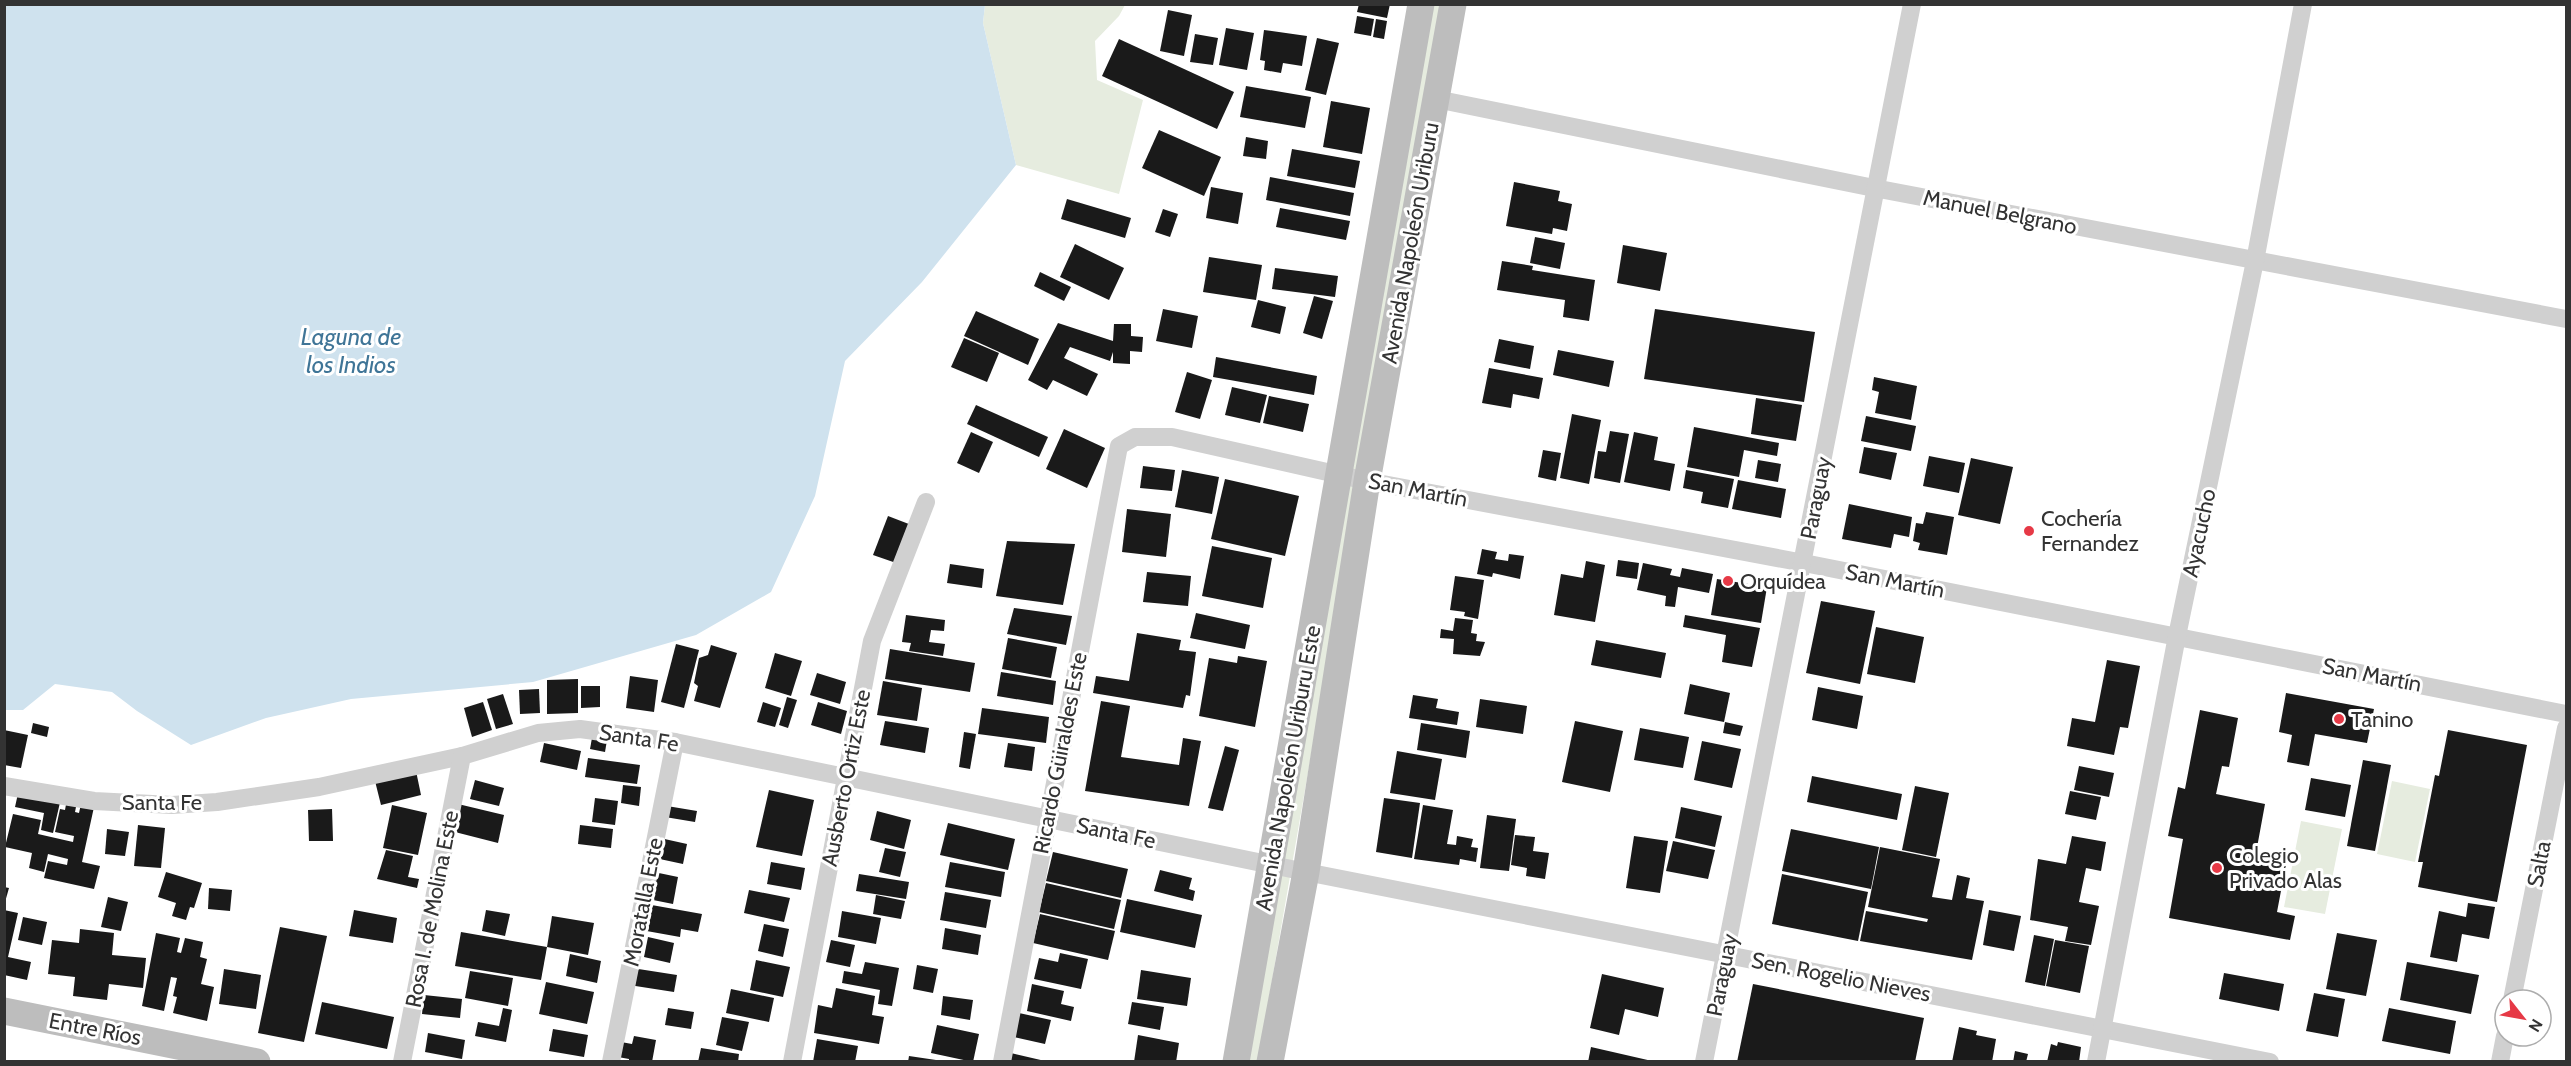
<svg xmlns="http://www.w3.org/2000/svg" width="2571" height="1066" font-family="Cabin,sans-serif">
<rect width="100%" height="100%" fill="#fff"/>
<g fill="#e6ecdf">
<path d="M985,5H1125L1119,16L1095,41L1097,80L1143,100L1119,194L1016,165L983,23Z"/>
<path d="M1431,5H1441L1258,1061L1245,1062Z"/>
<path d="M2392,781L2430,789L2415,862L2377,854Z"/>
<path d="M2301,821L2342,829L2325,914L2284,907Z"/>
</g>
<path fill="#cfe2ee" d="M4,5H985L983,23L1016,165L922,282L845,361L815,496L771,592L696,635L533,682L351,699L266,718L191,745L137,711L112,692L55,684L23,710H5Z"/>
<g fill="#1a1a1a">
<path d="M1359,4H1390L1387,18L1357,12Z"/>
<path d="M1168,10L1192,15L1184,56L1160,51Z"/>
<path d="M1357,16L1374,19L1371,36L1354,33Z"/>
<path d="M1376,19L1387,21L1384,39L1373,37Z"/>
<path d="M1226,28L1254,33L1247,70L1219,65Z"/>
<path d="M1264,30L1307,36L1302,66L1283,63L1281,73L1264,70L1265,61L1260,60Z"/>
<path d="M1195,34L1218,38L1213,65L1190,62Z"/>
<path d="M1317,38L1339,43L1326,95L1305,90Z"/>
<path d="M1119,39L1234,92L1217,129L1102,76Z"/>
<path d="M1246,86L1311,97L1305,128L1240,117Z"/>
<path d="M1331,101L1370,108L1362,154L1323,147Z"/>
<path d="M1159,130L1221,157L1204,196L1142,168Z"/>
<path d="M1246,137L1268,141L1266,159L1243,156Z"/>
<path d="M1292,149L1360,161L1355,188L1287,176Z"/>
<path d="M1270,177L1354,193L1350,216L1266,200Z"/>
<path d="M1514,182L1560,191L1558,201L1572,204L1567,231L1553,228L1552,234L1506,226Z"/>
<path d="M1211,187L1243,193L1238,224L1206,218Z"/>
<path d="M1067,199L1131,218L1125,238L1061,219Z"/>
<path d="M1280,208L1350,221L1346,240L1276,227Z"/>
<path d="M1163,209L1178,214L1170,237L1155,232Z"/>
<path d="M1535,237L1565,243L1560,269L1530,263Z"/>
<path d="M1075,244L1124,268L1109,300L1060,277Z"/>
<path d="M1623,245L1667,253L1660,291L1617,283Z"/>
<path d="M1209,257L1262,265L1256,300L1203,292Z"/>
<path d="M1502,261L1533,266L1532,270L1595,280L1589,321L1563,317L1565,300L1497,290Z"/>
<path d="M1275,268L1338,276L1335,297L1272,289Z"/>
<path d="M1040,272L1071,287L1064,301L1034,286Z"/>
<path d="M1314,296L1333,301L1322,339L1303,333Z"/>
<path d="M1258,300L1286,307L1280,334L1251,327Z"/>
<path d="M1163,309L1198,316L1192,348L1156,341Z"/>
<path d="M1655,309L1815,332L1804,402L1644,379Z"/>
<path d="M976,311L1039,339L1028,365L964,336Z"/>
<path d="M1058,323L1113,341L1114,324H1131V336L1143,337L1142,352L1130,351V364L1113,363V352L1110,361L1070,347L1064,358L1098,374L1087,396L1053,380L1047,390L1028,380Z"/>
<path d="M964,338L999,353L987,382L951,367Z"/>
<path d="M1499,339L1534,346L1530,369L1494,362Z"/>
<path d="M1558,350L1614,361L1609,387L1553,375Z"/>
<path d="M1216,357L1317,376L1314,395L1213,377Z"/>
<path d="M1489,368L1543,378L1539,399L1513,394L1511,408L1482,403Z"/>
<path d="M1187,372L1212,380L1200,419L1175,412Z"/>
<path d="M1874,377L1917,386L1911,420L1875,413L1879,392L1872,390Z"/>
<path d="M1232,387L1267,395L1260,423L1225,415Z"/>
<path d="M1269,396L1309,404L1303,432L1263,423Z"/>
<path d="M1756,398L1802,405L1796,441L1751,434Z"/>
<path d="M976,405L1048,437L1039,457L967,424Z"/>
<path d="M1572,414L1601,420L1589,484L1560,478Z"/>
<path d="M1866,416L1916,426L1911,451L1861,441Z"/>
<path d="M1694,427L1779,443L1777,456L1744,450L1739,477L1687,467Z"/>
<path d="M1064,429L1105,448L1087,488L1046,469Z"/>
<path d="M1610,431L1629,434L1620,483L1594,478L1598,451L1606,452Z"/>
<path d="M971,432L993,442L979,473L957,463Z"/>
<path d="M1634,432L1658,437L1654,460L1675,464L1670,491L1624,482Z"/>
<path d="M1864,447L1897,453L1891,480L1859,473Z"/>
<path d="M1543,450L1561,453L1556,481L1538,477Z"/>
<path d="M1929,456L1965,463L1959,493L1923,486Z"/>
<path d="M1971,458L2013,467L2000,524L1958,515Z"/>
<path d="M1758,460L1781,464L1778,482L1755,478Z"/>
<path d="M1143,466L1175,470L1172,491L1140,488Z"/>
<path d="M1182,470L1219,477L1212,514L1175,507Z"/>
<path d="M1686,470L1734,479L1728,508L1701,503L1703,492L1683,488Z"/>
<path d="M1225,479L1299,496L1285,556L1211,539Z"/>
<path d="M1738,480L1786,489L1781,518L1732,509Z"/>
<path d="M1849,504L1912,517L1909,537L1894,534L1891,548L1842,539Z"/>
<path d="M1127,509L1171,514L1166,557L1122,552Z"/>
<path d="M1926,512L1954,517L1947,555L1918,550L1920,543L1913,541L1916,523L1923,524Z"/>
<path d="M888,516L914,526L899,564L873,555Z"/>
<path d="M1007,541L1075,544L1063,605L996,596Z"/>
<path d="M1212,546L1272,558L1263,608L1202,596Z"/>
<path d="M1482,549L1497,552L1495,559L1508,561L1509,554L1524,556L1520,579L1493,573L1492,577L1477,574Z"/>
<path d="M1618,560L1639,563L1637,579L1616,576Z"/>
<path d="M1586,561L1605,565L1595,622L1554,615L1561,574L1583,578Z"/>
<path d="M1643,563L1672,569L1670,575L1680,577L1682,568L1713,574L1709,593L1678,587L1675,607L1665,606L1666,596L1637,590Z"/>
<path d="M950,564L984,569L982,588L947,583Z"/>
<path d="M1147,572L1191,576L1188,606L1143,602Z"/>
<path d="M1455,576L1484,580L1478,619L1464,616L1465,612L1450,610Z"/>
<path d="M1717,579L1767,587L1761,623L1711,615Z"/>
<path d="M1821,601L1875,611L1860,684L1806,673Z"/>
<path d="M1014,608L1072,616L1066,645L1007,634Z"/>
<path d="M1196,613L1250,625L1245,649L1190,638Z"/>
<path d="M906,615L945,620L944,631L931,630L929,642L945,644L943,656L909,651L911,643L902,642Z"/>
<path d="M1685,615L1760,628L1752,667L1722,662L1726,635L1683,627Z"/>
<path d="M1455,618L1473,620L1471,633L1477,634L1476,641L1485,642L1480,656L1453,654L1454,639L1440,638L1441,629L1453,631Z"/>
<path d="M1876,627L1924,637L1915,683L1867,674Z"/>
<path d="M1137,633L1181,640L1179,650L1196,652L1190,696L1186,695L1183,708L1093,693L1096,676L1129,681Z"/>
<path d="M1008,638L1057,647L1051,678L1002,669Z"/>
<path d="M1596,640L1666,653L1661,678L1591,665Z"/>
<path d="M676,644L699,650L684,708L661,702Z"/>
<path d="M711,645L737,653L720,708L694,701L698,686L694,683L699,658L708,655Z"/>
<path d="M890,649L975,663L970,692L885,679Z"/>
<path d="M775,653L802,661L791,696L765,688Z"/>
<path d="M1238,656L1267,661L1255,727L1199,716L1209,658L1237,663Z"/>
<path d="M2107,660L2140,666L2128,728L2120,727L2114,755L2067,746L2072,718L2095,722Z"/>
<path d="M1001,672L1056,681L1053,705L997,696Z"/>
<path d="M817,673L846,682L840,704L810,695Z"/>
<path d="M630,676L658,680L654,712L626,708Z"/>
<path d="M578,679V713L547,714V680Z"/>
<path d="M883,681L922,688L917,721L877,715Z"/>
<path d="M1690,684L1730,693L1724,722L1684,714Z"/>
<path d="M581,686H600V707L581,708Z"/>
<path d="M1818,687L1863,696L1857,729L1812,720Z"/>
<path d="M539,689L540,713L520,714L519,690Z"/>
<path d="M2286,693L2374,709L2367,743L2315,734L2309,766L2287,762L2292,735L2279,732Z"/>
<path d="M503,694L513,724L496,729L487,699Z"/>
<path d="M1413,695L1438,699L1436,708L1459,712L1457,725L1409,718Z"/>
<path d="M787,697L797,700L788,728L779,725Z"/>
<path d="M1480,699L1527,706L1523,734L1476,727Z"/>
<path d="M1101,701L1130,706L1121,757L1179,765L1183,738L1201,741L1189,806L1085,791Z"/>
<path d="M483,702L492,730L472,737L464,708Z"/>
<path d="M763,702L781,708L775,727L757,722Z"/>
<path d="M818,702L847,711L841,734L811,725Z"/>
<path d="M982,708L1049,717L1046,743L978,734Z"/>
<path d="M2200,710L2238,718L2229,767L2222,766L2216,794L2265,804L2256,853L2287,859L2277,912L2295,916L2290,940L2169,918L2183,839L2168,836L2178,787L2185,789Z"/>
<path d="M885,721L929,728L925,753L880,745Z"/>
<path d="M1575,721L1623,731L1610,792L1562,782Z"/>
<path d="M1725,722L1743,726L1740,736L1723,733Z"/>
<path d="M33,723L49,727L47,737L31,733Z"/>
<path d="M1421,723L1470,731L1466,758L1417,750Z"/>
<path d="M1640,728L1689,737L1683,768L1634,760Z"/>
<path d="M4,730L28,735L21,768L4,765Z"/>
<path d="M2448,730L2527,745L2497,902L2418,887L2423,862H2418L2435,775L2439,776Z"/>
<path d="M964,732L976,734L970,769L959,767Z"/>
<path d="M592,738L607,740L605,752L590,749Z"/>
<path d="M1702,741L1741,749L1732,788L1694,780Z"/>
<path d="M544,743L581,751L577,770L540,762Z"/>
<path d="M1008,743L1035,747L1032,771L1004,767Z"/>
<path d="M1225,746L1239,750L1223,811L1208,808Z"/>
<path d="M1397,751L1442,759L1435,800L1390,793Z"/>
<path d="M588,758L640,765L637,784L585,777Z"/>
<path d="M2363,760L2391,765L2375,851L2347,846Z"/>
<path d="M2079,766L2114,773L2109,797L2074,790Z"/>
<path d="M416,771L421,795L381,805L375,781Z"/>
<path d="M1812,776L1902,794L1897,820L1807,802Z"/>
<path d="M2311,778L2351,785L2345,817L2305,810Z"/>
<path d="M475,780L504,788L499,806L470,799Z"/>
<path d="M623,785L641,787L639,806L621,803Z"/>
<path d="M1915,786L1949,793L1936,857L1902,850Z"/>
<path d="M19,789L61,798L53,833L41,830L44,813L15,807Z"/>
<path d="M769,790L814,800L802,856L756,847Z"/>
<path d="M2070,791L2101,797L2096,820L2065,814Z"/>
<path d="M595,798L618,801L615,825L592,822Z"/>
<path d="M1384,798L1420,803L1412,858L1376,852Z"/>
<path d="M67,799L77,802L75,812L79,813L81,804L94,807L82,862L100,866L94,889L44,878L48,861L67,865L68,859L48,854L44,872L29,868L32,853L5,847L13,814L41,820L38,834L73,842L74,836L55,832L60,809L65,810Z"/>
<path d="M458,804L504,815L498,843L451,831Z"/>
<path d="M392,805L427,813L418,855L383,848Z"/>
<path d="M1423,805L1453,810L1447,844L1456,845L1457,836L1473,839L1471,847L1478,848L1476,862L1460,859L1459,865L1414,859Z"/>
<path d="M667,806L697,811L695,822L665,817Z"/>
<path d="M1681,807L1722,816L1715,847L1675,838Z"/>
<path d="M332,809L333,841H309L308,810Z"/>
<path d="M877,811L911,820L904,849L870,840Z"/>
<path d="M1487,815L1516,819L1509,871L1480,868Z"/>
<path d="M948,823L1015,839L1008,870L940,855Z"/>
<path d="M138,825L165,828L161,868L134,866Z"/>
<path d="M580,825L613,829L611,848L578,844Z"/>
<path d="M107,829L129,832L125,856L105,854Z"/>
<path d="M1791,829L1879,847L1871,889L1782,871Z"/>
<path d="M1515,835L1535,837L1533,851L1549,853L1545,879L1526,876L1527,868L1511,865Z"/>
<path d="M1634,836L1668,841L1660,893L1626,888Z"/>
<path d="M2072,836L2106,842L2101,871L2086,868L2079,902L2099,906L2091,945L2065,941L2068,927L2030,920L2038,859L2066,864Z"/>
<path d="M660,838L687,844L683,864L655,858Z"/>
<path d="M1673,841L1715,850L1708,879L1666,871Z"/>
<path d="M1880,847L1940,859L1932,897L1952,900L1957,875L1970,878L1966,898L1984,901L1972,960L1860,941L1866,911L1927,922L1928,919L1868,907Z"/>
<path d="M885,848L906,852L900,877L879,872Z"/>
<path d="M386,850L413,856L408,877L419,879L417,888L377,879Z"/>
<path d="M1053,852L1128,869L1121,898L1046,881Z"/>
<path d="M771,862L805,868L801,890L767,884Z"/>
<path d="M950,862L1005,872L1001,897L945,887Z"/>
<path d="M1160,870L1192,878L1189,889L1195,891L1193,901L1154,891Z"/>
<path d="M166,872L202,883L194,908L190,907L186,920L172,916L176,903L158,897Z"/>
<path d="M654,872L678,877L673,904L648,899Z"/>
<path d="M859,874L909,882L906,899L856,891Z"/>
<path d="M1782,874L1868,892L1858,941L1772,924Z"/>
<path d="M1046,883L1121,900L1114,929L1039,912Z"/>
<path d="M4,887L9,888L5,902H4Z"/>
<path d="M209,888L232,890L230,911L208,909Z"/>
<path d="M749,890L790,898L784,922L744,913Z"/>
<path d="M945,892L991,900L986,928L940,920Z"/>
<path d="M876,895L905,901L901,919L873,914Z"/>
<path d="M108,897L128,902L121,931L101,927Z"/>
<path d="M1127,899L1202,915L1195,948L1120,932Z"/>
<path d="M2468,903L2495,907L2489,939L2462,934L2457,962L2430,957L2439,911L2466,917Z"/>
<path d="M646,904L702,914L698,932L681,929L680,937L641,930Z"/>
<path d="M4,910L18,913L8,957L31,962L27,980L4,975Z"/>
<path d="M354,910L397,918L393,943L349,936Z"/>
<path d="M486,910L510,914L505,936L482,931Z"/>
<path d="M1989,910L2021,916L2014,951L1983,945Z"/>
<path d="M842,911L881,918L876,944L838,937Z"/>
<path d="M1040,914L1115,931L1108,960L1033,943Z"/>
<path d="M552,916L594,923L588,955L547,947Z"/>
<path d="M23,917L47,922L42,945L18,940Z"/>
<path d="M764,924L789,929L783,957L758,951Z"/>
<path d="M280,927L327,936L304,1042L258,1033Z"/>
<path d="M945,928L981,935L978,955L942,949Z"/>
<path d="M80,929L114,933L112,955L146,958L143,988L109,984L107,1000L73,996L75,977L48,974L52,940L79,943Z"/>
<path d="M461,932L547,947L541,980L455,966Z"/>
<path d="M156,933L180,938L177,952L181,953L185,938L203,942L200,957L207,959L201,984L214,987L207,1021L173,1013L177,997L173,996L177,978L171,977L164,1011L142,1006Z"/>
<path d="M2337,933L2377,940L2366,996L2326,989Z"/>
<path d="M2034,935L2054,939L2045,986L2025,982Z"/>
<path d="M648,937L674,943L670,963L644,957Z"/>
<path d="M831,940L855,945L850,967L826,962Z"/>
<path d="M2055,940L2089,946L2080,993L2046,986Z"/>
<path d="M1060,953L1088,959L1081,989L1034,979L1039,958L1058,962Z"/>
<path d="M570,954L601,961L597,983L566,976Z"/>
<path d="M756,960L790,967L783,997L750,990Z"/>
<path d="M865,962L899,968L892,1006L878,1004L880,990L842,983L844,971L862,974Z"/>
<path d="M2407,962L2479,975L2471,1014L2400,1000Z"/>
<path d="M917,965L938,969L933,993L913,989Z"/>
<path d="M632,968L677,975L674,992L629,985Z"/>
<path d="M224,969L261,975L256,1009L219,1004Z"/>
<path d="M1141,970L1191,978L1187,1006L1137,999Z"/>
<path d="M470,971L513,978L508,1006L465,998Z"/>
<path d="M2224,973L2284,984L2279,1011L2219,999Z"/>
<path d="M1602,974L1664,988L1658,1017L1625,1009L1619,1035L1590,1028Z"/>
<path d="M546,982L594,992L587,1024L539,1014Z"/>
<path d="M1032,984L1064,991L1061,1004L1074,1007L1071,1021L1027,1011Z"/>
<path d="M1753,984L1924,1018L1915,1062H1737Z"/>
<path d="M836,988L875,996L872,1015L884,1017L879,1044L814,1033L818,1005L832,1008Z"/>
<path d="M731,989L774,998L769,1022L726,1013Z"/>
<path d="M2314,993L2345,999L2338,1037L2306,1031Z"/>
<path d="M424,995L462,999L460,1018L422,1014Z"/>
<path d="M943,996L973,1000L970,1020L941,1015Z"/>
<path d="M322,1002L394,1017L387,1049L315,1034Z"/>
<path d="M1132,1002L1164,1007L1160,1030L1128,1024Z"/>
<path d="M503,1008L512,1010L506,1042L475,1036L478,1022L499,1026Z"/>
<path d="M668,1008L694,1012L691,1029L665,1025Z"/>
<path d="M2389,1008L2456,1021L2450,1054L2382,1041Z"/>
<path d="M1019,1013L1051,1020L1045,1044L1014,1037Z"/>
<path d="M722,1017L749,1022L742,1051L716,1045Z"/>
<path d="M937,1025L979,1034L973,1062L931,1053Z"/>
<path d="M1959,1027L1977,1031L1976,1035L1996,1039L1992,1062H1952Z"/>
<path d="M553,1029L588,1035L584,1057L549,1051Z"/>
<path d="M428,1033L465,1040L462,1059L425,1052Z"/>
<path d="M1138,1035L1179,1043L1176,1062H1134Z"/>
<path d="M634,1036L656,1040L652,1062H629V1059L618,1057L621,1042L632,1044Z"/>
<path d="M817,1039L858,1046L855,1062H813Z"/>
<path d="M2058,1042L2081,1047L2079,1062H2047L2051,1044L2057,1046Z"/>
<path d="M1591,1047L1652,1061V1062H1588Z"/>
<path d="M701,1048L739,1054L738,1062H698Z"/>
<path d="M2015,1051L2028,1054L2026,1062H2013Z"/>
<path d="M1011,1053L1045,1061V1062H1009Z"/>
<path d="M909,1056L936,1060V1062H908Z"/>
</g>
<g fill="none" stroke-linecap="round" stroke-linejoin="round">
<g stroke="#d0d0d0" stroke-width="18">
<path d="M1436,99L1874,188L2566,319"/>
<path d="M4,786L94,801L172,805L217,802L319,787L462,756L538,733L580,729L675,742L1306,872L2270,1062"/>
<path d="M2512,1000L2566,728"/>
<path d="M402,1062L462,756"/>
<path d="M611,1062L675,742"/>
<path d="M792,1062L872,641L926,502"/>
<path d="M1002,1062L1119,446L1135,437H1172L1367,481L1804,563L2566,714"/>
<path d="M1704,1062L1912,4"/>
<path d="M2096,1062L2177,636L2255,261L2303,4"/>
<path d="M2500,1062L2505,1036"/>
</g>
<g stroke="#bdbdbd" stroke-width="27">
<path d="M4,1011L257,1062"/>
<path d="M1236,1062L1421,4"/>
<path d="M1270,1062L1306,872L1367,481L1453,4"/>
</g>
</g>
<g fill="#e63946" stroke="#fff" stroke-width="2">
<circle cx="2029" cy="531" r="6"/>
<circle cx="1728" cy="581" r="6"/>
<circle cx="2339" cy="719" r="6"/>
<circle cx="2217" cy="868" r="6"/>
</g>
<g text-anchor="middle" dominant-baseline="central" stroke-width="6" stroke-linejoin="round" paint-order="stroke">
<g font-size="22" fill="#333" stroke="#fff">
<text transform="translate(2000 212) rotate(11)">Manuel Belgrano</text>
<text transform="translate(1410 243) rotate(-80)">Avenida Napoleón Uriburu</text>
<text transform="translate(1418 490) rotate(11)">San Martín</text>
<text transform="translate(1816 498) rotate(-79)">Paraguay</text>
<text transform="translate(2199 533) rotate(-78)">Ayacucho</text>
<text transform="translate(1895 581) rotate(11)">San Martín</text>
<text transform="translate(2372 675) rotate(11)">San Martín</text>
<text transform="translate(639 738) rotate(9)">Santa Fe</text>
<text transform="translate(1060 753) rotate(-79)">Ricardo Güiraldes Este</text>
<text transform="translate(1288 768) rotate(-80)">Avenida Napoleón Uriburu Este</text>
<text transform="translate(846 778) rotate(-79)">Ausberto Ortiz Este</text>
<text x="162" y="802">Santa Fe</text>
<text transform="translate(1116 833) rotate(12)">Santa Fe</text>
<text transform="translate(2539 864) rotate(-79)">Salta</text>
<text transform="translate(643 902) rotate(-79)">Moratalla Este</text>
<text transform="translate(432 909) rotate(-79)">Rosa I. de Molina Este</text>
<text transform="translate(1722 975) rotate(-79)">Paraguay</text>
<text transform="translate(1841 977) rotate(11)">Sen. Rogelio Nieves</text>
<text transform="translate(95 1029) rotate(11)">Entre Ríos</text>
</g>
<g font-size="22" fill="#333" stroke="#fff" text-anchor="start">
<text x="2041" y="518">Cochería<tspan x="2041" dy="25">Fernandez</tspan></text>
<text x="1740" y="581">Orquídea</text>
<text x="2351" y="719">Tanino</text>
<text x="2229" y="855">Colegio<tspan x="2229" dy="25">Privado Alas</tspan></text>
</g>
<g font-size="24" font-style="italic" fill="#3f7597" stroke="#fff">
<text x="351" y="336">Laguna de<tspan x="351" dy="28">los Indios</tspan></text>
</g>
</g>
<rect width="2571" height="1066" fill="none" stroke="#333333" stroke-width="12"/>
<g transform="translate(2523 1018) rotate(121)"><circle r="28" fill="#ffffff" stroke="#adadad" stroke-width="1.5"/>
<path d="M0-4.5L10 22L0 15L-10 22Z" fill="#e63946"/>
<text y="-9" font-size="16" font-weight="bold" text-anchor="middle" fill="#333333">N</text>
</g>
</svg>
